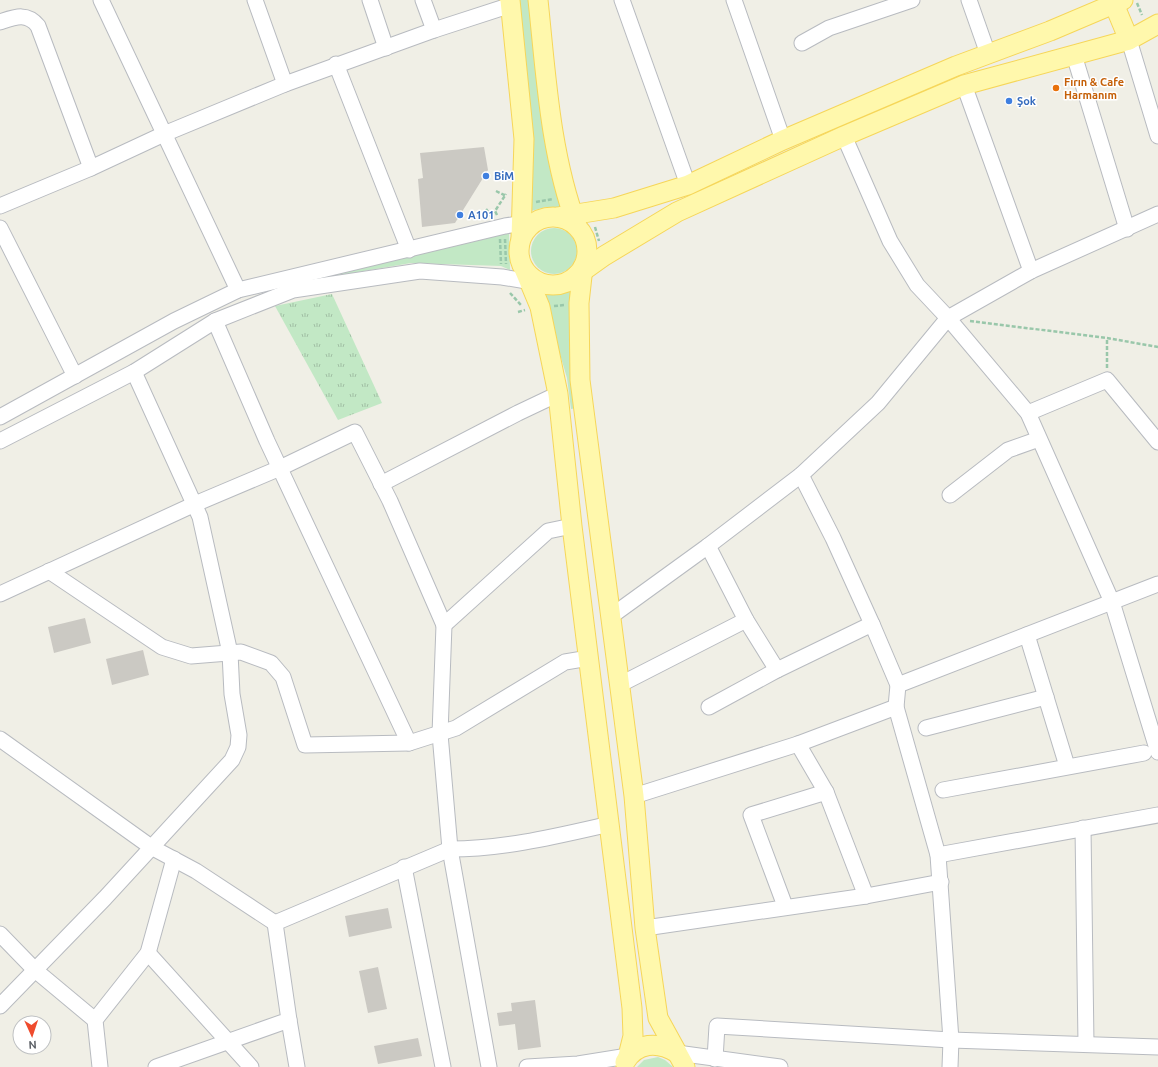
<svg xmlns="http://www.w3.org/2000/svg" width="1158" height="1067" font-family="Ubuntu,sans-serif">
<defs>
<pattern id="park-tufts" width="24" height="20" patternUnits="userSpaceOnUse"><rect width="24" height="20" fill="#c2e8c5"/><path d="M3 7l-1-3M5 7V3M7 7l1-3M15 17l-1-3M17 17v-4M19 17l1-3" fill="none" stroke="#a1bfa4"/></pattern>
</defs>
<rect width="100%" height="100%" fill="#f0efe6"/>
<g fill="#c2e8c5">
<path d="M517,0H528L545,136L562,208L546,207L531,211Z"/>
<circle cx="554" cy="251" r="23"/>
<path d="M509,233L510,270L501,266L411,263L294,283L411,255Z"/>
<path d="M572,289L577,408L571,409L567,378L542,293L557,294Z"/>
<path d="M658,1057L665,1060L673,1067H637L644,1060Z"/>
</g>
<path fill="url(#park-tufts)" d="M332,294L382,403L338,420L275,306Z"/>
<g fill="#cbc9c3">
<path d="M484,147L488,170L455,223L422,227L418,179L423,178L420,153Z"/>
<path d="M85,618L91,643L54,653L48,627Z"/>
<path d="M143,650L149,675L112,685L106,659Z"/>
<path d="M388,908L392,928L349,937L345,916Z"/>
<path d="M378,967L387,1009L368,1013L359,971Z"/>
<path d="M535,1000L541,1047L518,1050L515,1024L499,1026L497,1013L512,1011L511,1003Z"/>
<path d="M418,1038L422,1056L378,1064L374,1046Z"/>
</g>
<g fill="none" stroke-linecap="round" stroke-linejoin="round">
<g stroke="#b8bbc0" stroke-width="17">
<g id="minor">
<path d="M101,0L238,290"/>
<path d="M255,0L285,84"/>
<path d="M370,0L386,48"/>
<path d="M423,0L434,30"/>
<path d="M622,0L688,185"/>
<path d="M734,0L783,140"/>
<path d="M969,0L988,54"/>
<path d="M0,22C15,17 27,12 38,26L91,168"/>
<path d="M1129,40L1158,136"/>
<path d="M802,43L829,28L912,0"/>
<path d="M1074,55L1127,229"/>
<path d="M336,64L409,250"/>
<path d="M964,85L1031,271"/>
<path d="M844,136L890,241L917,285L948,318L1028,413L1112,602L1158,752"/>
<path d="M0,206L91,168L164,134L285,84L434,30L511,5"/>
<path d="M0,228L75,376"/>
<path d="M215,321L267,441L409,743"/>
<path d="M1028,413L1107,380L1158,442"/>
<path d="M0,417L174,321L238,290L505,226L537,221"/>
<path d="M0,441L134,372L215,321L293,290L420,271L502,277L544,284"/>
<path d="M801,475L833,538L872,624L898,685L896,707L938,855L951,1040L950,1067"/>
<path d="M381,484L518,413L558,394"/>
<path d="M950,495L1008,450L1039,439"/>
<path d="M708,546L746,620L777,670"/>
<path d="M49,571L162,647L191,656L241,652L271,663L283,677L305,745L409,743L456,728L565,662L589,658"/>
<path d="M0,594L195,504L280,468L355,432L390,501L444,625L548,531L572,526"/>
<path d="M610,617L708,546L801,475L878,403L948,318L1031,271L1158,214"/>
<path d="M444,625L440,734L450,849L489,1067"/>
<path d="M1027,635L1067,766"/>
<path d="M619,685L746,620"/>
<path d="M898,685L1158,584"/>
<path d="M709,707L777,670L872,624"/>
<path d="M926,728L1046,697"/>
<path d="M0,739L151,847L196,871L275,923"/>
<path d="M798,744L826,792L866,896"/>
<path d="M943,790L1144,753"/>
<path d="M634,796L798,744L896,707"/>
<path d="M1083,828L1086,1044"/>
<path d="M938,855L1158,815"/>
<path d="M404,867L443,1067"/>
<path d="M785,906L751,815L826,792"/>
<path d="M645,928L866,896L941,882"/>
<path d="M0,934L35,970L95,1020"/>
<path d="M148,953L251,1067"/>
<path d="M0,1006L105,898L232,760L238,747L239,735L232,694L230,653L200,517L134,372"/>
<path d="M289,1020L297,1067"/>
<path d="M677,1053L780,1067"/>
<path d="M715,1059L717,1026L951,1040L1158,1047"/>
<path d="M100,1067L95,1020L148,953L174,859"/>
<path d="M156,1067L289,1020L275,923L450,849C505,849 557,836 610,824"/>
<path d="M527,1067L578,1064L628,1056"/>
</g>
</g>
<g stroke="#f6d659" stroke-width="21">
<g id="major">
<path d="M510,0L524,139L521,238"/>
<path d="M538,0C546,75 550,154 577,226"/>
<path d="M1114,4L1129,40"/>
<circle cx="553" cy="251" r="34"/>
<path d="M558,217L614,208L688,185L783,140L956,66L1050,31L1123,0"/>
<path d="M583,267L579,303L580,380L634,796L645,928L658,1018L685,1067"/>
<path d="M525,271L540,307L558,394L572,526L632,1008L633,1036L628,1056"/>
<path d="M576,276L604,256L677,212L844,136L964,85L1129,40L1158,24"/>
<path d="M625,1062C637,1042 658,1041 677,1053"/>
</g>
</g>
<g stroke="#99c7aa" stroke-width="2.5" stroke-dasharray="4 2" stroke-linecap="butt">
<path d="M1137,3L1142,15"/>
<path d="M496,191L506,196"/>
<path d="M536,202L553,199"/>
<path d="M486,209L491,216"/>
<path d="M497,215L495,211L506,194"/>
<path d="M595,227L599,241"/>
<path d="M500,239L501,264"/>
<path d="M505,239L506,264"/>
<path d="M510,293L521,305"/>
<path d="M554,306L565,305"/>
<path d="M518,312L525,310"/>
<path d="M970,321L1107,338L1158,347"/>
<path d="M1107,368V338"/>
</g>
<use href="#minor" stroke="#fff" stroke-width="15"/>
<use href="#major" stroke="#fff8ac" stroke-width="19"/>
</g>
<circle fill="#e8710a" stroke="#fff" stroke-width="1.5" cx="1056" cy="88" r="4"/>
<g fill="#3f7fe0" stroke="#fff" stroke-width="1.5">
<circle cx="1009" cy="101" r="4"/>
<circle cx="486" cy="176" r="4"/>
<circle cx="460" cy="215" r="4"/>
</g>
<g text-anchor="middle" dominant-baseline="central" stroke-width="3" stroke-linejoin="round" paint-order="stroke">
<g font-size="11" font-weight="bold" fill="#c56008" stroke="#fff" text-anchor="start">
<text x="1064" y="82">Fırın &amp; Cafe<tspan x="1064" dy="13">Harmanım</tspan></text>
</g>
<g font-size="11" font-weight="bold" fill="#366cbe" stroke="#fff" text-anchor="start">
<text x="1017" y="101">Şok</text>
<text x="494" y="176">BiM</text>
<text x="468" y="215">A101</text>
</g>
</g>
<g transform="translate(32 1035) rotate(177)"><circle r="19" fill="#ffffff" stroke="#bec0c2"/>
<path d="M0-3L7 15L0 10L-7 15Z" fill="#ef4b2d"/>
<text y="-6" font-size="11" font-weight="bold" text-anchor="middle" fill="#5d6167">N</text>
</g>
</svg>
